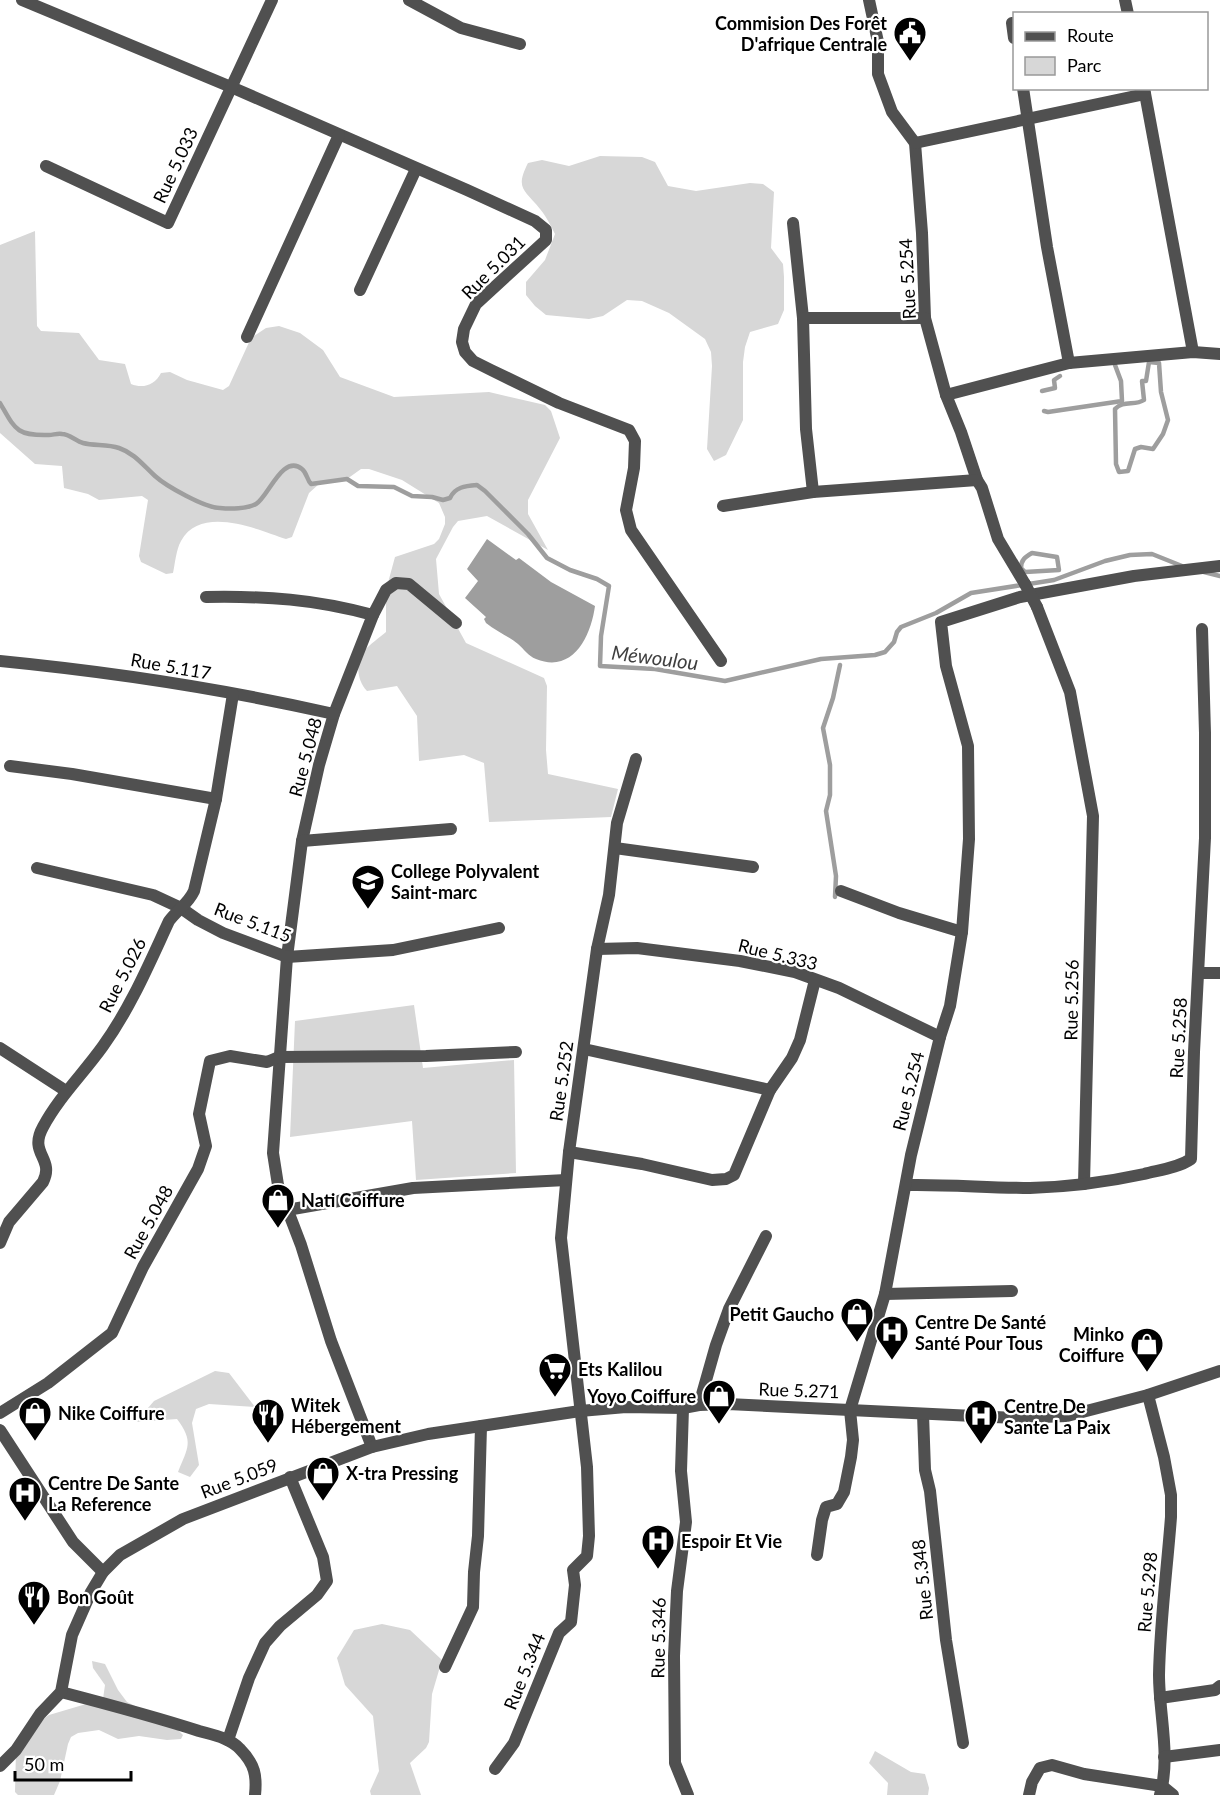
<svg xmlns="http://www.w3.org/2000/svg" width="1220" height="1795" font-family="Lato,sans-serif">
<rect width="100%" height="100%" fill="#fff"/>
<g fill="#d7d7d7">
<path d="M600,156L642,157L655,162L668,186L696,191L750,183L763,184L774,192L771,248L783,264L784,277V310L778,324L750,332L745,347L743,362V420L726,455L714,461L707,449L712,366L711,352L705,339L669,313L642,301L627,300L603,316L589,319L546,315L535,306L526,295V282L545,260L555,234C551,226 546,216 540,209C524,189 515,189 528,163L542,160L569,166Z"/>
<path d="M35,231L37,326L41,331L79,333L99,360L125,364L131,384C143,389 155,385 161,373L170,372L187,380L223,390L229,386L251,338L266,328L279,326L300,333L323,350L340,377L394,397L489,392L545,405L551,411L560,438L528,500V514L548,550L487,516L458,521L453,527L436,559L439,594L466,643L544,678L547,686L546,750L548,774L618,789L611,817L489,822L484,763L464,755L419,761L417,716L397,686L367,691C357,681 355,662 364,651C370,644 379,638 386,632V590L395,557L434,544L439,539L445,524V517L439,503L402,480L369,469H361L347,479L319,484L309,493L292,537L286,539C257,529 201,505 181,541C176,550 175,564 173,573L166,574L141,562L139,556L148,500L142,496L99,500L88,494L64,488L62,466L35,464L0,433V245Z"/>
<path d="M414,1005L423,1068L514,1060L516,1173L416,1180L412,1121L290,1137L295,1021Z"/>
<path d="M215,1371L229,1373L255,1407L209,1404L196,1409L192,1423L199,1465L190,1477L178,1472C188,1447 194,1442 177,1419L136,1422L154,1401Z"/>
<path d="M382,1624L410,1630L442,1660L432,1694L429,1742L426,1748L410,1763L421,1795H371L370,1791L379,1771L373,1716L345,1685L337,1658L354,1630Z"/>
<path d="M92,1661L105,1664L118,1690L127,1702L172,1724L183,1735L181,1739L167,1740L139,1736L118,1739L99,1730L78,1733L71,1737L68,1744L60,1781L54,1795H18L15,1792L16,1750L32,1727L49,1715L103,1699L105,1685L93,1668Z"/>
<path d="M875,1751L911,1772L925,1774L929,1788L928,1795H887L888,1783L869,1763Z"/>
</g>
<path fill="#9e9e9e" d="M487,539L516,560L519,558L551,582L595,606C591,636 573,674 536,659C528,656 524,649 518,644C508,636 496,631 486,623L484,619L486,617L465,598L478,581L467,569Z"/>
<g fill="none" stroke-linecap="round" stroke-linejoin="round">
<g stroke="#9e9e9e" stroke-width="4.5">
<path d="M1149,362L1159,363L1161,392L1168,420L1163,434L1153,449L1141,447L1135,449L1128,471L1119,472L1116,464L1115,409C1123,400 1135,406 1144,400L1142,381H1146Z"/>
<path d="M1042,391L1055,388L1054,380L1060,376"/>
<path d="M0,403C15,429 16,436 49,435C53,435 58,433 62,434C69,434 76,441 83,443C94,446 107,444 119,448C134,453 143,465 155,476C166,486 205,508 220,508C230,509 247,509 256,504C268,497 283,453 302,469C307,473 307,480 311,484L347,479L358,486L394,487L412,496L432,497L443,500L450,498C455,487 465,486 477,485L485,491L528,534L547,558L570,570L597,579L609,586L601,636L600,666L655,669L725,681L821,659L875,655L885,652L894,642L897,632L901,627L936,613L971,593L1054,580L1105,561L1130,555L1152,554L1182,566"/>
<path d="M1044,411L1048,412L1122,401L1121,381L1115,365"/>
<path d="M1032,553L1057,557L1059,570L1025,572L1021,568C1021,560 1025,557 1032,553Z"/>
<path d="M1204,572L1220,576"/>
<path d="M835,897L836,876L826,811L830,795V765L823,728L833,698L840,665"/>
</g>
<g stroke="#505050" stroke-width="12">
<path d="M22,0L231,87L467,190L535,221L546,230V240L476,304L464,329L462,342L465,352L473,361L491,370L559,403L629,430L635,441L634,468L626,510L631,530L721,661"/>
<path d="M409,0L461,28L520,44"/>
<path d="M869,0L878,42V74L892,112L915,143L922,233L925,318L946,395L961,432L977,480L982,488L998,539L1025,584"/>
<path d="M1125,0L1128,14"/>
<path d="M1012,23L1014,38"/>
<path d="M1023,88L1047,247L1069,363"/>
<path d="M1144,88L1193,352"/>
<path d="M915,143L1145,94"/>
<path d="M46,166L168,223L272,0"/>
<path d="M793,223L803,318"/>
<path d="M360,290L416,169"/>
<path d="M247,337L339,135"/>
<path d="M946,395L1069,363L1193,352L1220,354"/>
<path d="M813,492L806,429L803,318H925"/>
<path d="M723,506L813,492L977,480"/>
<path d="M206,597C267,596 314,599 373,615L334,714L319,765L302,841L287,957L273,1153L278,1185L301,1245L331,1341L372,1447"/>
<path d="M1037,607L1070,692L1093,816L1084,1184"/>
<path d="M373,615L386,590L396,583L409,584L456,623"/>
<path d="M0,661C112,672 224,689 334,714"/>
<path d="M10,766L72,774L216,799"/>
<path d="M302,841L451,829"/>
<path d="M615,848L753,867"/>
<path d="M37,868L153,895L181,908L198,920L223,933L287,957L393,950L499,928"/>
<path d="M841,891L899,913L962,932"/>
<path d="M597,949L637,948L740,961L795,972L839,988L940,1037"/>
<path d="M1200,973H1220"/>
<path d="M0,1048L66,1091"/>
<path d="M584,1049L770,1090L792,1058L800,1040L815,980"/>
<path d="M569,1152L642,1164L712,1180L726,1179L734,1175L770,1090"/>
<path d="M906,1185C947,1184 988,1188 1030,1188C1068,1187 1107,1182 1144,1174C1159,1170 1178,1168 1191,1159L1194,1052L1205,838V733L1202,629"/>
<path d="M287,1210L413,1188L566,1180"/>
<path d="M0,1243L9,1222L43,1182C55,1158 28,1154 43,1127C59,1097 83,1074 103,1046C131,1007 149,964 169,921C178,909 188,904 194,891L216,799L233,694"/>
<path d="M885,1294L1012,1291"/>
<path d="M1148,1395L1164,1457L1171,1495V1517C1167,1570 1160,1622 1159,1675C1159,1714 1171,1757 1160,1795"/>
<path d="M699,1405L716,1345L729,1309L766,1236"/>
<path d="M683,1408L681,1471L686,1522L677,1591L674,1656L675,1763L688,1795"/>
<path d="M0,1413L48,1383L112,1333L143,1267L198,1169L206,1146L199,1114L210,1061L230,1056L267,1062L279,1057L426,1056L516,1052"/>
<path d="M923,1414L925,1470L930,1491L946,1640L963,1743"/>
<path d="M0,1430L73,1542L103,1572"/>
<path d="M817,1555L822,1520L826,1507L837,1504L844,1492L851,1457L853,1440L850,1410L885,1294L911,1155L940,1037L950,1006L962,932L969,839L968,746L946,666L941,622L1020,597L1134,576L1220,566"/>
<path d="M445,1667L473,1607L474,1572L478,1536L481,1426"/>
<path d="M61,1692C107,1704 153,1716 199,1731C213,1735 230,1738 240,1749C255,1764 257,1776 255,1795"/>
<path d="M1160,1698L1215,1690L1220,1686"/>
<path d="M228,1740L249,1678L265,1643L280,1626L317,1595L327,1581L323,1557L290,1477"/>
<path d="M1164,1757L1220,1750"/>
<path d="M495,1769L514,1743L559,1633L571,1622L575,1585L573,1570L587,1556L589,1536L587,1467L561,1238L569,1152L597,949L609,895L617,823L636,759"/>
<path d="M1029,1795L1032,1782L1040,1768L1052,1765L1084,1774L1162,1786L1173,1795"/>
</g>
<path stroke="#505050" stroke-width="12" d="M0,1766L16,1750L40,1714L61,1692L72,1635L91,1592L103,1572L120,1555L183,1519L372,1447L428,1434L580,1411L626,1407L683,1408L699,1405L728,1404L1015,1418L1067,1416L1148,1395L1220,1371"/>
<path stroke="#505050" stroke-width="12" d="M1025,584L1037,607"/>
</g>
<defs>
<g id="civic-pin" transform="scale(1.725)"><path d="M0 17L-7.5 6A9.5 9.5 0 1 1 7.5 6Z" fill="#000" stroke="#fff"/><path d="M-.6-6.5H3V-4.5H.6V-3L4-1V1h2V6H-6V1h2V-1L-.6-3ZM-1.2 2.5V6h2.4V2.5Z" fill="#fff"/></g>
<g id="school-pin" transform="scale(1.725)"><path d="M0 17L-7.5 6A9.5 9.5 0 1 1 7.5 6Z" fill="#000" stroke="#fff"/><path d="M0-5L7-2L0 1L-7-2ZM-4 1L0 2.5L4 1V4Q0 6-4 4Z" fill="#fff"/></g>
<g id="shop-pin" transform="scale(1.725)"><path d="M0 17L-7.5 6A9.5 9.5 0 1 1 7.5 6Z" fill="#000" stroke="#fff"/><path d="M-5-2.5h2.3a2.7 3.5 0 0 1 5.4 0H5L5.5 6h-11ZM-1.5-2.5h3a1.5 2.3 0 0 0-3 0Z" fill="#fff"/></g>
<g id="hospital-pin" transform="scale(1.725)"><path d="M0 17L-7.5 6A9.5 9.5 0 1 1 7.5 6Z" fill="#000" stroke="#fff"/><path d="M-5-5h3v3.5h4V-5h3V5h-3V1.5h-4V5h-3Z" fill="#fff"/></g>
<g id="supermarket-pin" transform="scale(1.725)"><path d="M0 17L-7.5 6A9.5 9.5 0 1 1 7.5 6Z" fill="#000" stroke="#fff"/><path d="M-6-5.5h2.5l.6 2H6L4.5 2H-2.5L-4.4-4H-6ZM-1.5 3.2a1.3 1.3 0 1 0 .1 0ZM3 3.2a1.3 1.3 0 1 0 .1 0Z" fill="#fff"/></g>
<g id="restaurant-pin" transform="scale(1.725)"><path d="M0 17L-7.5 6A9.5 9.5 0 1 1 7.5 6Z" fill="#000" stroke="#fff"/><path d="M-5-6h1v4h1v-4h1v4h1v-4h1v5L-1.5 .5V6h-2V.5L-5-1ZM5-6V6H3V1.5H1.5Q1.5-4 5-6Z" fill="#fff"/></g>
</defs>
<g fill-rule="evenodd">
<use href="#civic-pin" x="910" y="33"/>
<use href="#school-pin" x="368" y="881"/>
<use href="#shop-pin" x="278" y="1200"/>
<use href="#shop-pin" x="857" y="1314"/>
<use href="#hospital-pin" x="892" y="1332"/>
<use href="#shop-pin" x="1147" y="1344"/>
<use href="#supermarket-pin" x="555" y="1369"/>
<use href="#shop-pin" x="719" y="1396"/>
<use href="#shop-pin" x="35" y="1413"/>
<use href="#restaurant-pin" x="268" y="1415"/>
<use href="#hospital-pin" x="981" y="1416"/>
<use href="#shop-pin" x="323" y="1473"/>
<use href="#hospital-pin" x="25" y="1493"/>
<use href="#hospital-pin" x="658" y="1541"/>
<use href="#restaurant-pin" x="34" y="1597"/>
</g>
<g text-anchor="middle" dominant-baseline="central" stroke-width="4.5" stroke-linejoin="round" paint-order="stroke">
<g font-size="18" font-weight="bold" fill="#000" stroke="#fff" text-anchor="start">
<text x="887" y="23" text-anchor="end">Commision Des Forêt<tspan x="887" dy="21">D'afrique Centrale</tspan></text>
<text x="391" y="871">College Polyvalent<tspan x="391" dy="21">Saint-marc</tspan></text>
<text x="301" y="1200">Nati Coiffure</text>
<text x="834" y="1314" text-anchor="end">Petit Gaucho</text>
<text x="915" y="1322">Centre De Santé<tspan x="915" dy="21">Santé Pour Tous</tspan></text>
<text x="1124" y="1334" text-anchor="end">Minko<tspan x="1124" dy="21">Coiffure</tspan></text>
<text x="578" y="1369">Ets Kalilou</text>
<text x="696" y="1396" text-anchor="end">Yoyo Coiffure</text>
<text x="291" y="1405">Witek<tspan x="291" dy="21">Hébergement</tspan></text>
<text x="1004" y="1406">Centre De<tspan x="1004" dy="21">Sante La Paix</tspan></text>
<text x="58" y="1413">Nike Coiffure</text>
<text x="346" y="1473">X-tra Pressing</text>
<text x="48" y="1483">Centre De Sante<tspan x="48" dy="21">La Reference</tspan></text>
<text x="681" y="1541">Espoir Et Vie</text>
<text x="57" y="1597">Bon Goût</text>
</g>
<g font-size="18" fill="#000" stroke="#fff">
<text transform="translate(175 165) rotate(-65)">Rue 5.033</text>
<text transform="translate(493 267) rotate(-45)">Rue 5.031</text>
<text transform="translate(907 279) rotate(-93)">Rue 5.254</text>
<text transform="translate(171 666) rotate(10)">Rue 5.117</text>
<text transform="translate(305 757) rotate(-75)">Rue 5.048</text>
<text transform="translate(253 922) rotate(21)">Rue 5.115</text>
<text transform="translate(778 954) rotate(14)">Rue 5.333</text>
<text transform="translate(122 975) rotate(-63)">Rue 5.026</text>
<text transform="translate(1071 1000) rotate(-89)">Rue 5.256</text>
<text transform="translate(1178 1038) rotate(-87)">Rue 5.258</text>
<text transform="translate(561 1081) rotate(-82)">Rue 5.252</text>
<text transform="translate(908 1091) rotate(-76)">Rue 5.254</text>
<text transform="translate(148 1222) rotate(-61)">Rue 5.048</text>
<text transform="translate(799 1390) rotate(2)">Rue 5.271</text>
<text transform="translate(239 1478) rotate(-21)">Rue 5.059</text>
<text transform="translate(922 1580) rotate(-96)">Rue 5.348</text>
<text transform="translate(1147 1592) rotate(-85)">Rue 5.298</text>
<text transform="translate(658 1638) rotate(-89)">Rue 5.346</text>
<text transform="translate(524 1671) rotate(-68)">Rue 5.344</text>
</g>
<g font-size="20" font-style="italic" fill="#3f3f3f" stroke="#fff">
<text transform="translate(655 657) rotate(7)">Méwoulou</text>
</g>
</g>
<rect x="1013" y="12" width="195" height="78" fill="#ffffff" stroke="#999999" stroke-width="1.5"/>
<rect x="1025" y="32" width="30" height="9" fill="#505050" stroke="#999999" stroke-width="1.5"/>
<text x="1067" y="42" font-size="18" fill="#000000">Route</text>
<rect x="1025" y="57" width="30" height="18" fill="#d7d7d7" stroke="#999999" stroke-width="1.5"/>
<text x="1067" y="72" font-size="18" fill="#000000">Parc</text>
<path d="M15 1771v9h116v-9" fill="none" stroke="#000000" stroke-width="3"/>
<text x="24" y="1771" font-size="18" fill="#000000" stroke="#ffffff" stroke-width="4.5" paint-order="stroke">50 m</text>
</svg>
